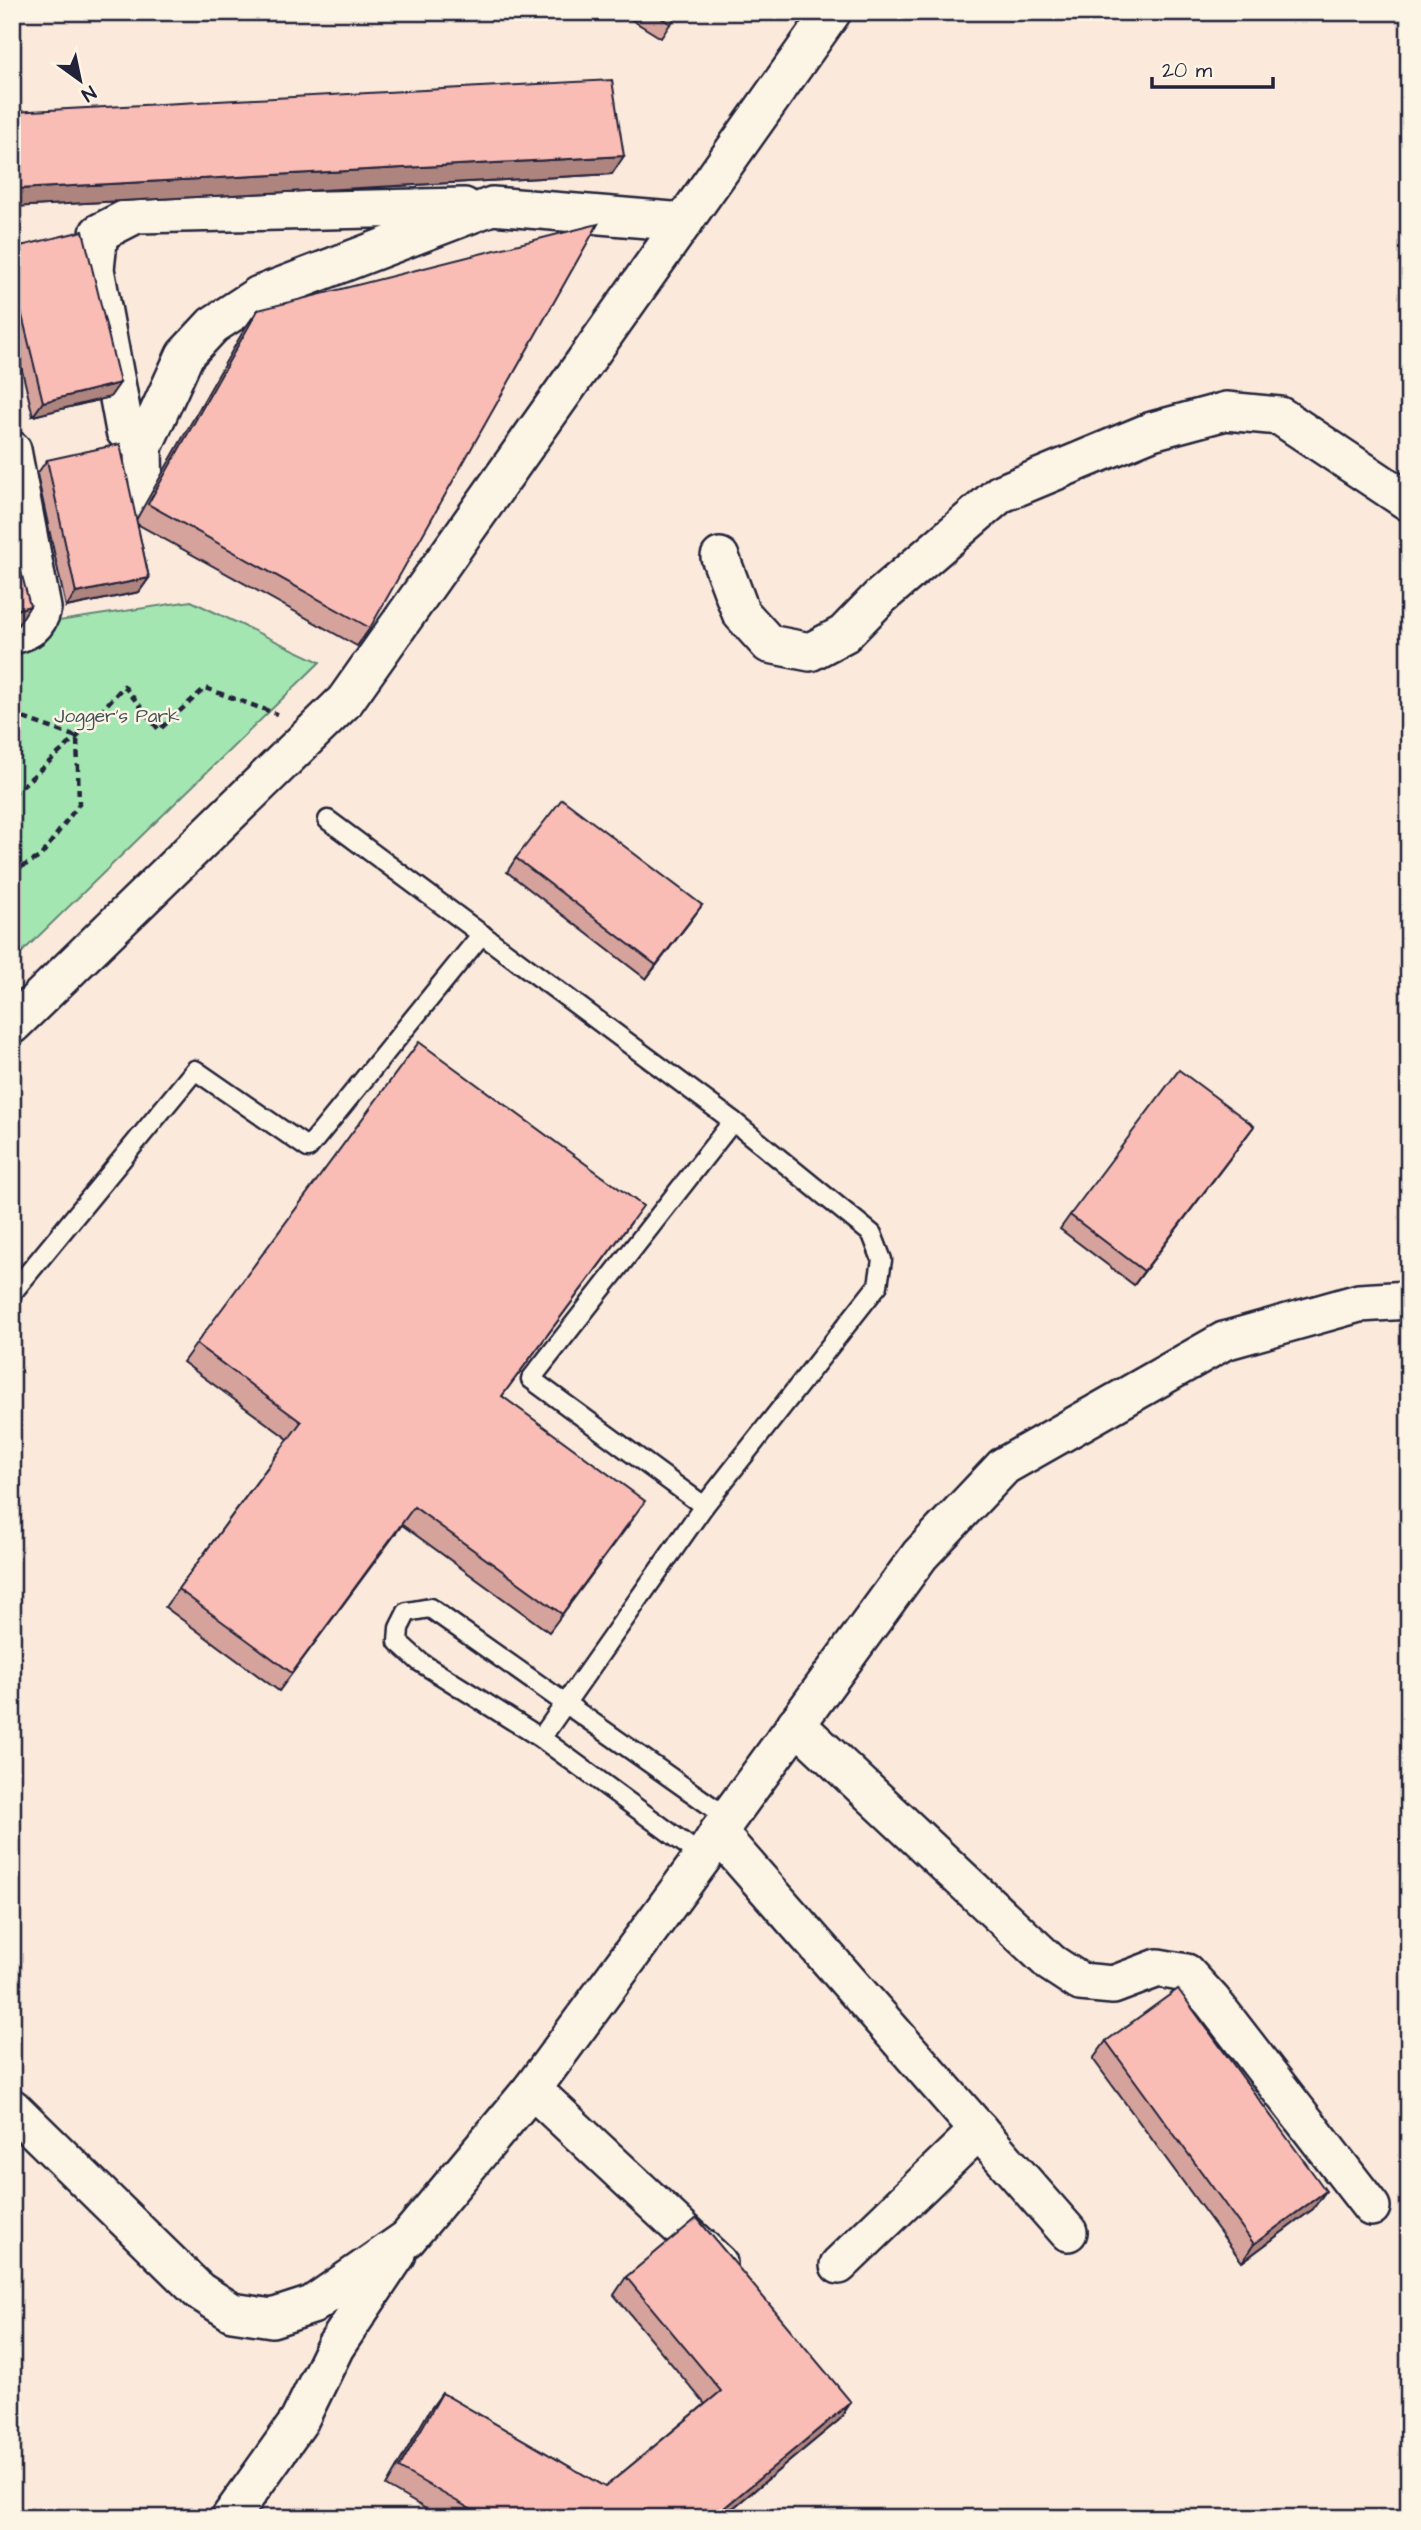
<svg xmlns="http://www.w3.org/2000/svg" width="1421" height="2530" font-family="'Architects Daughter',sans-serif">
<rect width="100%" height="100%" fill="#fbeadb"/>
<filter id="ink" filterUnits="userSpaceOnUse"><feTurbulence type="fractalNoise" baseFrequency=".0143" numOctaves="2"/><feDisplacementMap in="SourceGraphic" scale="14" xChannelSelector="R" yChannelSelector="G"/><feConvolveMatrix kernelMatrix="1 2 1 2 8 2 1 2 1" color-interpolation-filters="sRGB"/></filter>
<g filter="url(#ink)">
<path fill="#a4e6b1" stroke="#638476" stroke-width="2" d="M191,601L320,662L12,962V628Z"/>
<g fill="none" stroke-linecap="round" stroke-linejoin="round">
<g stroke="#22223b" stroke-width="23">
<g id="lane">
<path d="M328,820L733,1121L872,1234L882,1260L878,1285L704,1506L541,1738"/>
<path d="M12,1293L195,1070L308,1148L482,934"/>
<path d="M704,1506L531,1379L733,1121"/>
<path d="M703,1857L541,1738L420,1662L398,1642L399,1628L407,1612L430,1608L728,1818"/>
</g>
</g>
<g stroke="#22223b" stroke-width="42">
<g id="street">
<path d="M143,447L125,431L95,269L99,233L136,214L464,207"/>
<path d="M12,450L42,608C38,625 29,631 12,635"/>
<path d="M144,505L143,447L185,355L213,325L259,295L492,206L684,222"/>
<path d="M720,557L741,613L769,644L810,652L844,634L880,597L1000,494L1152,431L1226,411L1280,416L1409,502"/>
<path d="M12,1025L345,701L832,12"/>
<path d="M796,1724L1051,1963L1080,1982L1113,1985L1158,1968L1186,1973L1212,2001L1371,2207"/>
<path d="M718,1833L1068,2232"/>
<path d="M532,2089L718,2263"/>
<path d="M12,2108L199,2291L232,2312L272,2318L312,2305L407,2239L532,2089L703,1857L728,1818L920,1555L1004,1466L1224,1341L1359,1303L1409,1300"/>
<path d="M839,2265L979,2130"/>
<path d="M230,2518L299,2421L335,2347L397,2254"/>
</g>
</g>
<g stroke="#22223b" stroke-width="4.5" stroke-dasharray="7 5" stroke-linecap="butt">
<path d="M12,714L77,737L79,804L40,857L12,872"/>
<path d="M12,795L77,737L124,686L159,730L205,688L277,714"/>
</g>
<use href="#lane" stroke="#fcf5e5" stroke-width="18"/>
<use href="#street" stroke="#fcf5e5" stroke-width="37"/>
</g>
<g fill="#d6a39c" stroke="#22223b" stroke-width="2">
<path d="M619,12H678L661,38Z"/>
<path d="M12,112L612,174L12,207Z"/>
<path d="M12,248L110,397L33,416L12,329Z"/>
<path d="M258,310L370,628L357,646L137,524L149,578L139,592L66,607L37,474L47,460L136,520L245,328Z"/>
<path d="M516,858L702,905L646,979L507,872Z"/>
<path d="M1254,1126L1134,1285L1060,1229L1070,1215Z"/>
<path d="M630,1224L502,1396L633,1519L549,1632L402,1525L279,1691L165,1607L288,1439L183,1362L196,1344Z"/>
<path d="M1106,2041L1313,2209L1242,2262L1093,2059Z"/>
<path d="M626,2277L851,2402L839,2420L721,2518H442L386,2486L429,2411L442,2393L605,2487L705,2404L614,2295Z"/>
</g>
<g fill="#ae847f" stroke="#22223b" stroke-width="2">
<path d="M624,156L612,174L12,207V198L18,189Z"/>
<path d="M120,383L110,397L33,416L43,402Z"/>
<path d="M149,578L139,592L66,607L76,593Z"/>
<path d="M30,606L18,625L12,626V611Z"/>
<path d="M702,905L692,919L646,979L656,965Z"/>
<path d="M1254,1126L1244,1140L1134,1285L1144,1271Z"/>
<path d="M1326,2191L1313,2209L1242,2262L1254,2244Z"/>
<path d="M851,2402L839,2420L721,2518H712Z"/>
</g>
<g fill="#f9bdb5" stroke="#22223b" stroke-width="2">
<path d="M652,12H678L671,24Z"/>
<path d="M612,80L624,156L18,189L12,136V112Z"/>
<path d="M598,224L370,628L148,504L258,310Z"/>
<path d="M83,231L120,383L43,402L12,274V248Z"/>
<path d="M120,444L149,578L76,593L47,460Z"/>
<path d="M12,537L30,606L12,611Z"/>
<path d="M562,799L702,905L656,965L516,858Z"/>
<path d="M419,1042L643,1206L502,1396L645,1501L562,1614L414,1507L292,1673L178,1589L301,1422L196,1344Z"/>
<path d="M1179,1070L1254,1126L1144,1271L1070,1215Z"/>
<path d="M1178,1989L1326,2191L1254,2244L1106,2041Z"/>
<path d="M697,2218L851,2402L712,2518H486L399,2468L442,2393L605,2487L721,2391L626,2277Z"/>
<path d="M345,2512L355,2518H342Z"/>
</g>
</g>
<g text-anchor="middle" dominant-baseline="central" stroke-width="5" stroke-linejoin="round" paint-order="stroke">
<g font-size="19" fill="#425358" stroke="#fcf5e5">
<text x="117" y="716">Jogger's Park</text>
</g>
</g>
<rect width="1421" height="2530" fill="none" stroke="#fcf5e5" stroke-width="42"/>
<rect x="21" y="21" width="1379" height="2488" fill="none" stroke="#22223b" stroke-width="2.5" filter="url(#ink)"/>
<g transform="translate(80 80) rotate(147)" stroke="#fcf5e5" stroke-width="5" paint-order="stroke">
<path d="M0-5L12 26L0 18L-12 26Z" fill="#22223b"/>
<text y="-10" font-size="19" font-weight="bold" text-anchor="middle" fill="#22223b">N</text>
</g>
<path d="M1152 77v10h121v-10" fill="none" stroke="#22223b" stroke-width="3.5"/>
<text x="1162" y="77" font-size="21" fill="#22223b" stroke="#fcf5e5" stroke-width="5" paint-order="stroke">20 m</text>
</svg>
